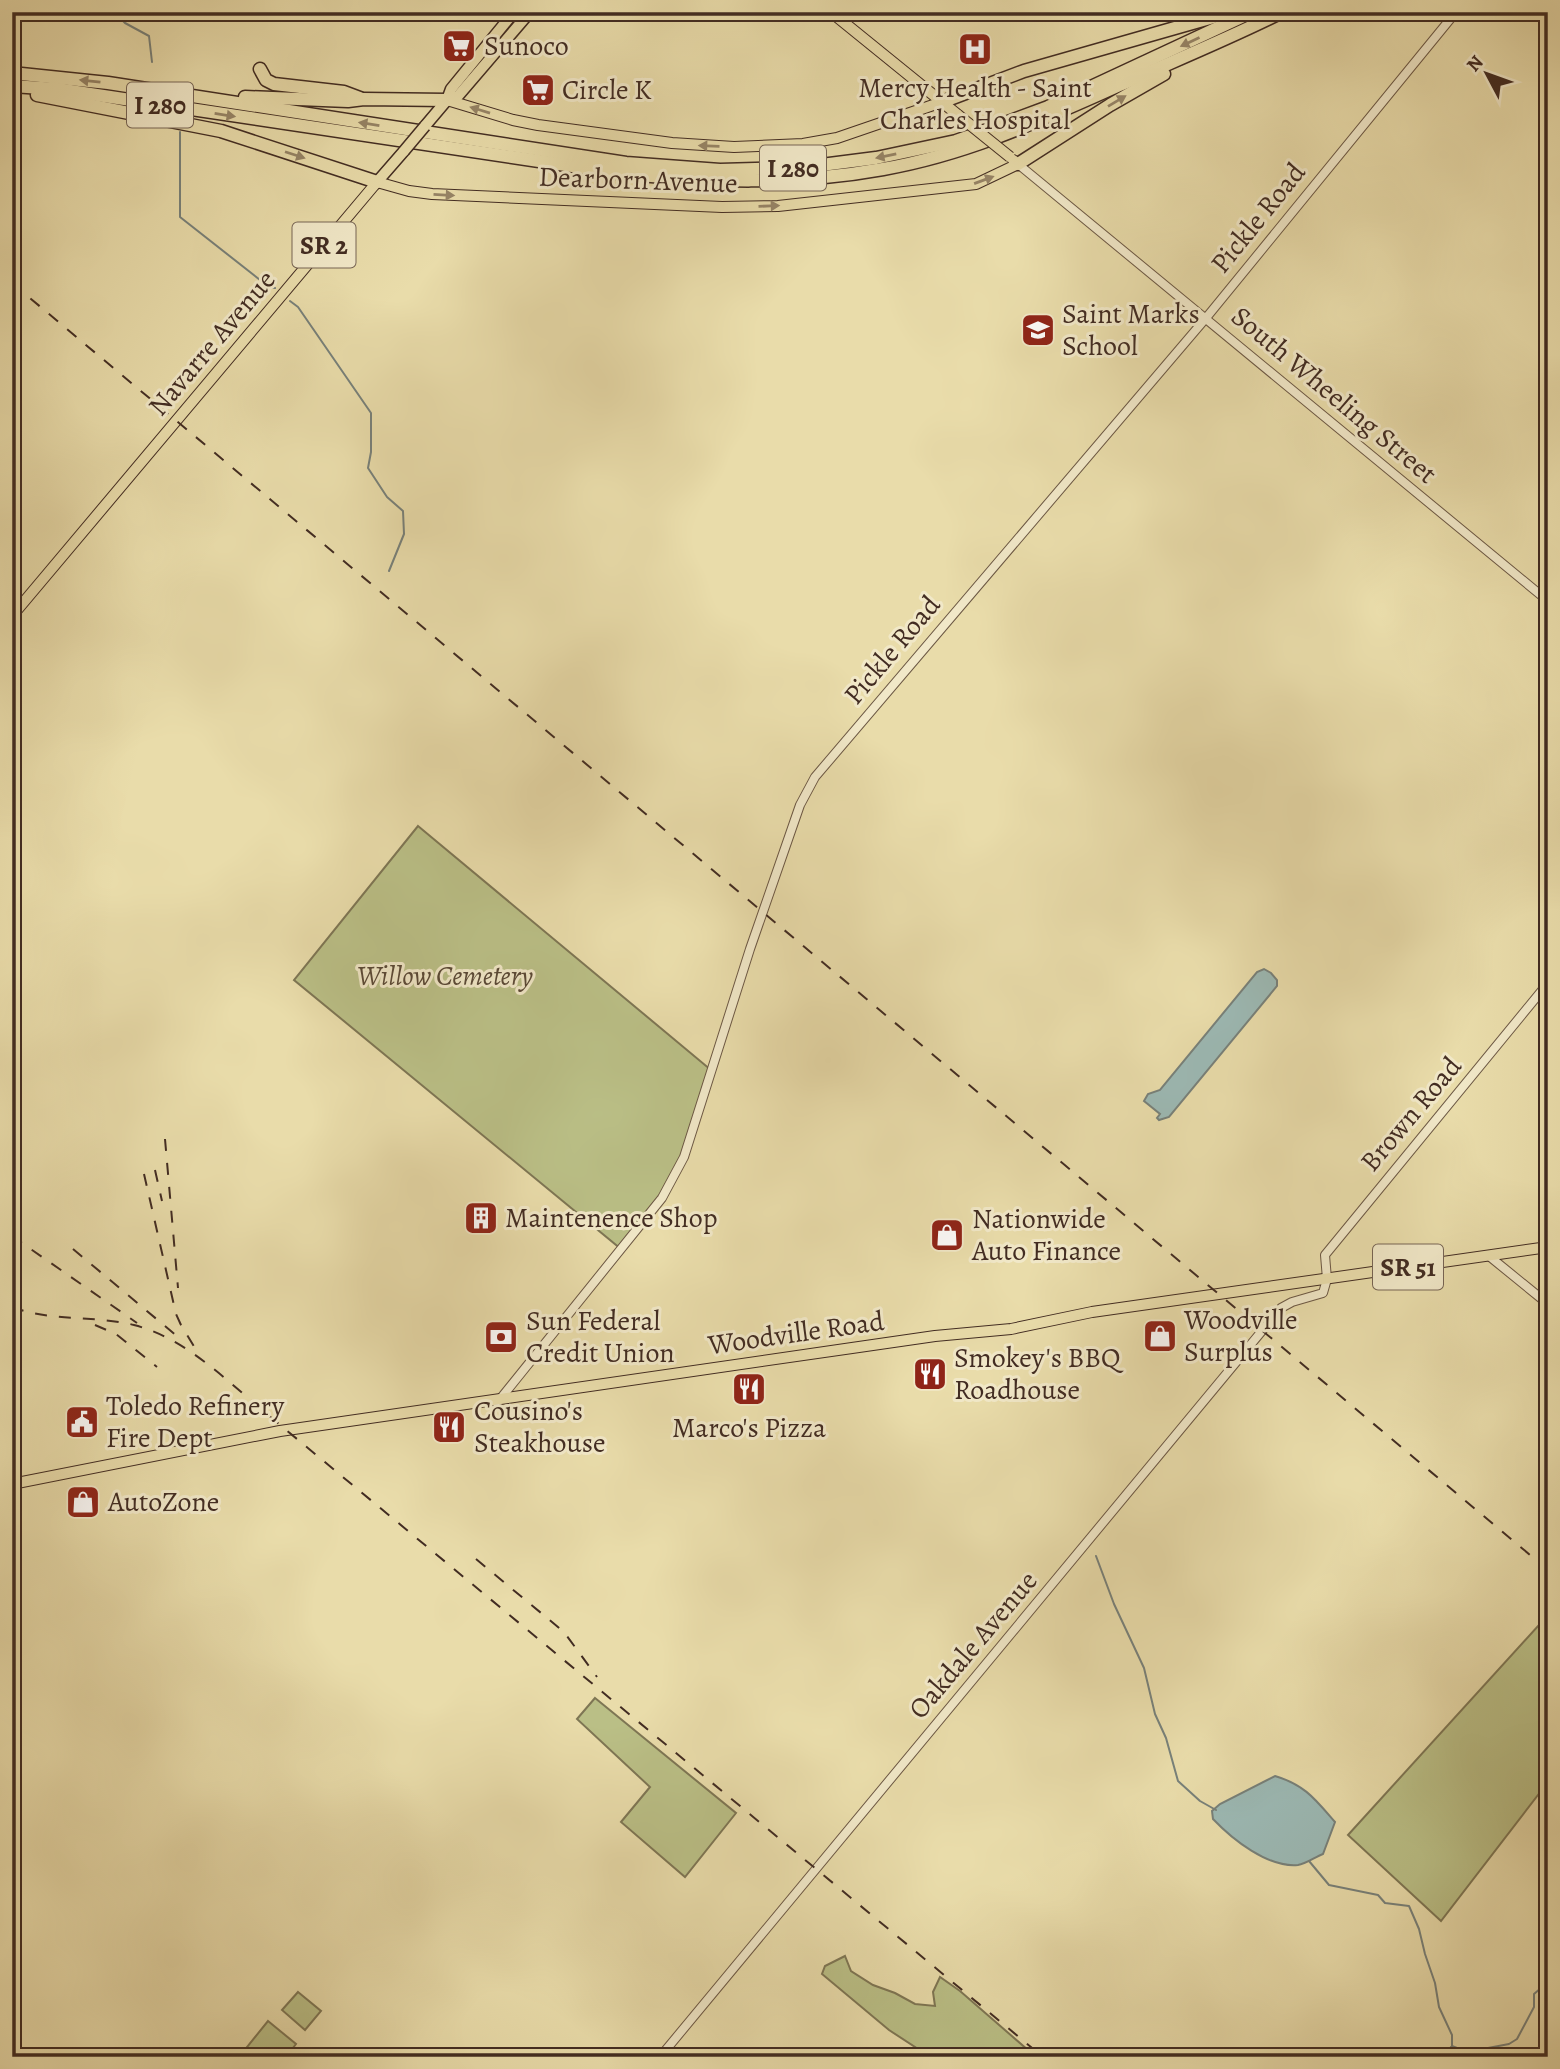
<svg xmlns="http://www.w3.org/2000/svg" width="1560" height="2069" font-family="Alegreya,serif">
<rect width="100%" height="100%" fill="#e9dcaa"/>
<filter id="stains"><feTurbulence type="fractalNoise" baseFrequency=".00286" numOctaves="4"/><feColorMatrix values="0 0 0 0 .2 0 0 0 0 .09 0 0 0 0 .02 0 0 0 .5 -.17"/></filter>
<radialGradient id="worn" r=".72"><stop offset=".6" stop-color="#630" stop-opacity="0"/><stop offset="1" stop-color="#630" stop-opacity=".3"/></radialGradient>
<g fill="#babf86" stroke="#7e7654" stroke-width="2">
<path d="M418,826L711,1070L673,1180L621,1249L294,980Z"/>
<path d="M1548,1615V1782L1441,1921L1348,1835Z"/>
<path d="M595,1698L736,1813L685,1877L621,1822L650,1787L577,1719Z"/>
<path d="M845,1956L851,1971L873,1985L895,1993L915,2004L935,2006L933,1992L940,1977L960,1991L1036,2057H924L918,2049L889,2030L822,1974L825,1966Z"/>
<path d="M298,1992L321,2011L305,2030L282,2010Z"/>
<path d="M268,2021L296,2044L286,2057H239Z"/>
</g>
<g fill="#9cb9b4" stroke="#78817a" stroke-width="2">
<path d="M1264,969L1271,973L1277,980V986L1169,1117L1159,1120L1157,1118L1160,1114L1144,1101L1148,1094L1160,1090L1257,972Z"/>
<path d="M1275,1776C1305,1785 1315,1799 1335,1822L1323,1854C1315,1857 1306,1864 1298,1865C1268,1868 1232,1839 1213,1819L1212,1811L1220,1804Z"/>
</g>
<g fill="none" stroke-linecap="round" stroke-linejoin="round">
<g stroke="#78817a" stroke-width="2">
<path d="M115,12L125,23L149,36L152,62"/>
<path d="M180,132V217L269,287L275,288"/>
<path d="M290,301L298,307L371,413V452L368,468L387,497L403,511L404,534L389,571"/>
<path d="M1096,1556L1114,1604L1144,1668L1155,1714L1166,1738L1178,1781L1200,1801L1216,1810"/>
<path d="M1309,1861L1329,1885L1378,1895L1385,1903L1409,1906L1419,1929L1425,1954L1435,1983L1439,2007L1452,2035V2046L1442,2057"/>
<path d="M1452,2046L1467,2052L1509,2044L1517,2039L1534,2007V1994L1548,1982"/>
</g>
<g stroke="#6c5844" stroke-width="10">
<g id="tertiary">
<path d="M1018,164L1548,601"/>
<path d="M1489,1256L1548,1304"/>
<path d="M501,1398L662,1198L684,1157L750,949L800,805L815,777L1206,318L1456,12"/>
<path d="M660,2057L1281,1308L1292,1302L1323,1293L1327,1279L1325,1255L1548,983"/>
</g>
</g>
<g stroke="#422c22" stroke-width="12">
<g id="primary">
<path d="M831,12L958,115"/>
<path d="M447,100L513,120L538,125L672,143L734,147L803,144L837,138L942,102"/>
<path d="M12,616L377,182L409,191L432,194L722,207L778,206L976,184L1018,164L1013,160"/>
<path d="M12,1484L280,1431L852,1348L935,1336L1011,1329L1092,1312L1548,1247"/>
</g>
</g>
<g stroke="#422c22" stroke-width="13">
<g id="trunk">
<path d="M447,100L458,96L530,12"/>
<path d="M425,126L447,100L451,89L514,12"/>
<path d="M377,182L404,151"/>
</g>
</g>
<g stroke="#422c22" stroke-width="15">
<g id="motorway">
<path d="M260,69L266,80L274,84L344,92L360,98"/>
<path d="M12,73L108,83L626,163L720,170L798,168L876,158L956,141L976,134L1048,107L1252,12"/>
<path d="M12,86L57,89L619,173C707,182 795,185 883,169C969,154 1043,119 1122,84C1176,60 1230,38 1282,12"/>
<path d="M37,95L221,131L377,182"/>
<path d="M245,97L348,101L364,99L447,100"/>
<path d="M942,102L1024,71L1231,12"/>
<path d="M1018,164L1110,105L1164,74"/>
</g>
</g>
<use href="#tertiary" stroke="#f1e8c8" stroke-width="8"/>
<use href="#primary" stroke="#e9dcaa" stroke-width="10"/>
<use href="#trunk" stroke="#e9dcaa" stroke-width="10"/>
<use href="#motorway" stroke="#e9dcaa" stroke-width="12"/>
<g stroke="#422c22" stroke-width="2" stroke-dasharray="12 12" stroke-linecap="butt">
<path d="M12,283L1548,1570"/>
<path d="M165,1139L178,1288"/>
<path d="M155,1170L162,1201"/>
<path d="M144,1174L176,1314L181,1325L198,1353"/>
<path d="M12,1236L137,1323"/>
<path d="M73,1249L178,1337"/>
<path d="M12,1307C52,1322 94,1315 134,1325C184,1338 223,1377 262,1410L1043,2057"/>
<path d="M95,1325L116,1334L157,1367"/>
<path d="M476,1559L564,1632L597,1677"/>
</g>
<g stroke="#422c22" stroke-width="12" stroke-linecap="butt">
<path id="primary-bridge" d="M958,115L1010,157"/>
</g>
<g stroke="#422c22" stroke-width="13" stroke-linecap="butt">
<path id="trunk-bridge" d="M404,151L425,126"/>
</g>
<use href="#primary-bridge" stroke="#e9dcaa" stroke-width="10"/>
<use href="#trunk-bridge" stroke="#e9dcaa" stroke-width="10"/>
</g>
<defs><path id="oneway-solid" d="M-6-.8H1V-3.2L6.5 0L1 3.2V.8H-6Z" transform="scale(1.75)"/></defs>
<g fill="#968466">
<use href="#oneway-solid" transform="translate(1190 42) rotate(155)"/>
<use href="#oneway-solid" transform="translate(90 81) rotate(-174)"/>
<use href="#oneway-solid" transform="translate(1117 101) rotate(-31)"/>
<use href="#oneway-solid" transform="translate(480 110) rotate(-163)"/>
<use href="#oneway-solid" transform="translate(225 115) rotate(9)"/>
<use href="#oneway-solid" transform="translate(369 124) rotate(-171)"/>
<use href="#oneway-solid" transform="translate(709 146) rotate(-178)"/>
<use href="#oneway-solid" transform="translate(295 155) rotate(18)"/>
<use href="#oneway-solid" transform="translate(886 156) rotate(168)"/>
<use href="#oneway-solid" transform="translate(984 180) rotate(-20)"/>
<use href="#oneway-solid" transform="translate(444 195) rotate(3)"/>
<use href="#oneway-solid" transform="translate(769 206) rotate(-2)"/>
</g>
<defs>
<g id="supermarket-square" transform="scale(1.75)"><rect x="-9" y="-9" width="18" height="18" rx="4" fill="#8f2418" stroke="#f1e8c8"/><path d="M-6-5.5h2.5l.6 2H6L4.5 2H-2.5L-4.4-4H-6ZM-1.5 3.2a1.3 1.3 0 1 0 .1 0ZM3 3.2a1.3 1.3 0 1 0 .1 0Z" fill="#fff"/></g>
<g id="hospital-square" transform="scale(1.75)"><rect x="-9" y="-9" width="18" height="18" rx="4" fill="#8f2418" stroke="#f1e8c8"/><path d="M-5-5h3v3.5h4V-5h3V5h-3V1.5h-4V5h-3Z" fill="#fff"/></g>
<g id="school-square" transform="scale(1.75)"><rect x="-9" y="-9" width="18" height="18" rx="4" fill="#8f2418" stroke="#f1e8c8"/><path d="M0-5L7-2L0 1L-7-2ZM-4 1L0 2.5L4 1V4Q0 6-4 4Z" fill="#fff"/></g>
<g id="building-square" transform="scale(1.75)"><rect x="-9" y="-9" width="18" height="18" rx="4" fill="#8f2418" stroke="#f1e8c8"/><path d="M-4-6H4V6H1V3H-1V6H-4ZM-2.5-4.3h1.7v1.8h-1.7ZM.8-4.3h1.7v1.8H.8ZM-2.5-1h1.7V.8h-1.7ZM.8-1h1.7V.8H.8Z" fill="#fff"/></g>
<g id="shop-square" transform="scale(1.75)"><rect x="-9" y="-9" width="18" height="18" rx="4" fill="#8f2418" stroke="#f1e8c8"/><path d="M-5-2.5h2.3a2.7 3.5 0 0 1 5.4 0H5L5.5 6h-11ZM-1.5-2.5h3a1.5 2.3 0 0 0-3 0Z" fill="#fff"/></g>
<g id="bank-square" transform="scale(1.75)"><rect x="-9" y="-9" width="18" height="18" rx="4" fill="#8f2418" stroke="#f1e8c8"/><path d="M-6-4H6V4H-6ZM0-2.3a2.3 2.3 0 1 0 0 4.6a2.3 2.3 0 1 0 0-4.6Z" fill="#fff"/></g>
<g id="restaurant-square" transform="scale(1.75)"><rect x="-9" y="-9" width="18" height="18" rx="4" fill="#8f2418" stroke="#f1e8c8"/><path d="M-5-6h1v4h1v-4h1v4h1v-4h1v5L-1.5 .5V6h-2V.5L-5-1ZM5-6V6H3V1.5H1.5Q1.5-4 5-6Z" fill="#fff"/></g>
<g id="civic-square" transform="scale(1.75)"><rect x="-9" y="-9" width="18" height="18" rx="4" fill="#8f2418" stroke="#f1e8c8"/><path d="M-.6-6.5H3V-4.5H.6V-3L4-1V1h2V6H-6V1h2V-1L-.6-3ZM-1.2 2.5V6h2.4V2.5Z" fill="#fff"/></g>
</defs>
<g fill-rule="evenodd">
<use href="#supermarket-square" x="459" y="46"/>
<use href="#hospital-square" x="975" y="49"/>
<use href="#supermarket-square" x="538" y="90"/>
<use href="#school-square" x="1038" y="330"/>
<use href="#building-square" x="481" y="1218"/>
<use href="#shop-square" x="947" y="1235"/>
<use href="#shop-square" x="1160" y="1336"/>
<use href="#bank-square" x="501" y="1337"/>
<use href="#restaurant-square" x="930" y="1374"/>
<use href="#restaurant-square" x="749" y="1389"/>
<use href="#civic-square" x="82" y="1422"/>
<use href="#restaurant-square" x="449" y="1427"/>
<use href="#shop-square" x="83" y="1502"/>
</g>
<g text-anchor="middle" dominant-baseline="central" stroke-width="6" stroke-linejoin="round" paint-order="stroke">
<g fill="#f1e8c8" stroke="#766454" stroke-width="2">
<rect x="127" y="82.5" width="66" height="45" rx="5"/>
<rect x="760" y="145.5" width="66" height="45" rx="5"/>
<rect x="292.5" y="222.5" width="63" height="45" rx="5"/>
<rect x="1373" y="1244.5" width="70" height="45" rx="5"/>
</g>
<g font-size="26" font-weight="bold" fill="#422c22">
<text x="160" y="105">I 280</text>
<text x="793" y="168">I 280</text>
<text x="324" y="245">SR 2</text>
<text x="1408" y="1267">SR 51</text>
</g>
<g font-size="28" fill="#422c22" stroke="#f1e8c8" text-anchor="start">
<text x="484" y="46">Sunoco</text>
<text x="975" y="88" text-anchor="middle">Mercy Health - Saint<tspan x="975" dy="32">Charles Hospital</tspan></text>
<text x="562" y="90">Circle K</text>
<text x="1062" y="314">Saint Marks<tspan x="1062" dy="32">School</tspan></text>
<text x="505" y="1218">Maintenence Shop</text>
<text x="972" y="1219">Nationwide<tspan x="972" dy="32">Auto Finance</tspan></text>
<text x="1184" y="1320">Woodville<tspan x="1184" dy="32">Surplus</tspan></text>
<text x="526" y="1321">Sun Federal<tspan x="526" dy="32">Credit Union</tspan></text>
<text x="954" y="1358">Smokey's BBQ<tspan x="954" dy="32">Roadhouse</tspan></text>
<text x="106" y="1406">Toledo Refinery<tspan x="106" dy="32">Fire Dept</tspan></text>
<text x="474" y="1411">Cousino's<tspan x="474" dy="32">Steakhouse</tspan></text>
<text x="749" y="1428" text-anchor="middle">Marco's Pizza</text>
<text x="108" y="1502">AutoZone</text>
</g>
<g font-size="28" fill="#422c22" stroke="#f1e8c8">
<text transform="translate(638 180) rotate(2)">Dearborn Avenue</text>
<text transform="translate(1258 218) rotate(-51)">Pickle Road</text>
<text transform="translate(212 343) rotate(-50)">Navarre Avenue</text>
<text transform="translate(1334 395) rotate(40)">South Wheeling Street</text>
<text transform="translate(892 650) rotate(-50)">Pickle Road</text>
<text transform="translate(1411 1114) rotate(-50)">Brown Road</text>
<text transform="translate(796 1333) rotate(-8)">Woodville Road</text>
<text transform="translate(973 1645) rotate(-50)">Oakdale Avenue</text>
</g>
<g font-size="28" font-style="italic" fill="#5a4936" stroke="#f1e8c8">
<text x="445" y="976">Willow Cemetery</text>
</g>
</g>
<rect width="1560" height="2069" fill="none" stroke="#e9dcaa" stroke-width="42"/>
<rect x="14" y="14" width="1532" height="2041" fill="none" stroke="#422c22" stroke-width="3.5"/>
<rect x="21" y="21" width="1518" height="2027" fill="none" stroke="#422c22" stroke-width="2"/>
<g transform="translate(1487 74) rotate(311)" stroke="#f1e8c8" stroke-width="5" paint-order="stroke">
<path d="M0-5L12 26L0 18L-12 26Z" fill="#422c22"/>
<text y="-10" font-size="19" font-weight="bold" text-anchor="middle" fill="#422c22">N</text>
</g>
<rect width="100%" height="100%" filter="url(#stains)"/>
<rect width="100%" height="100%" fill="url(#worn)"/>
</svg>
